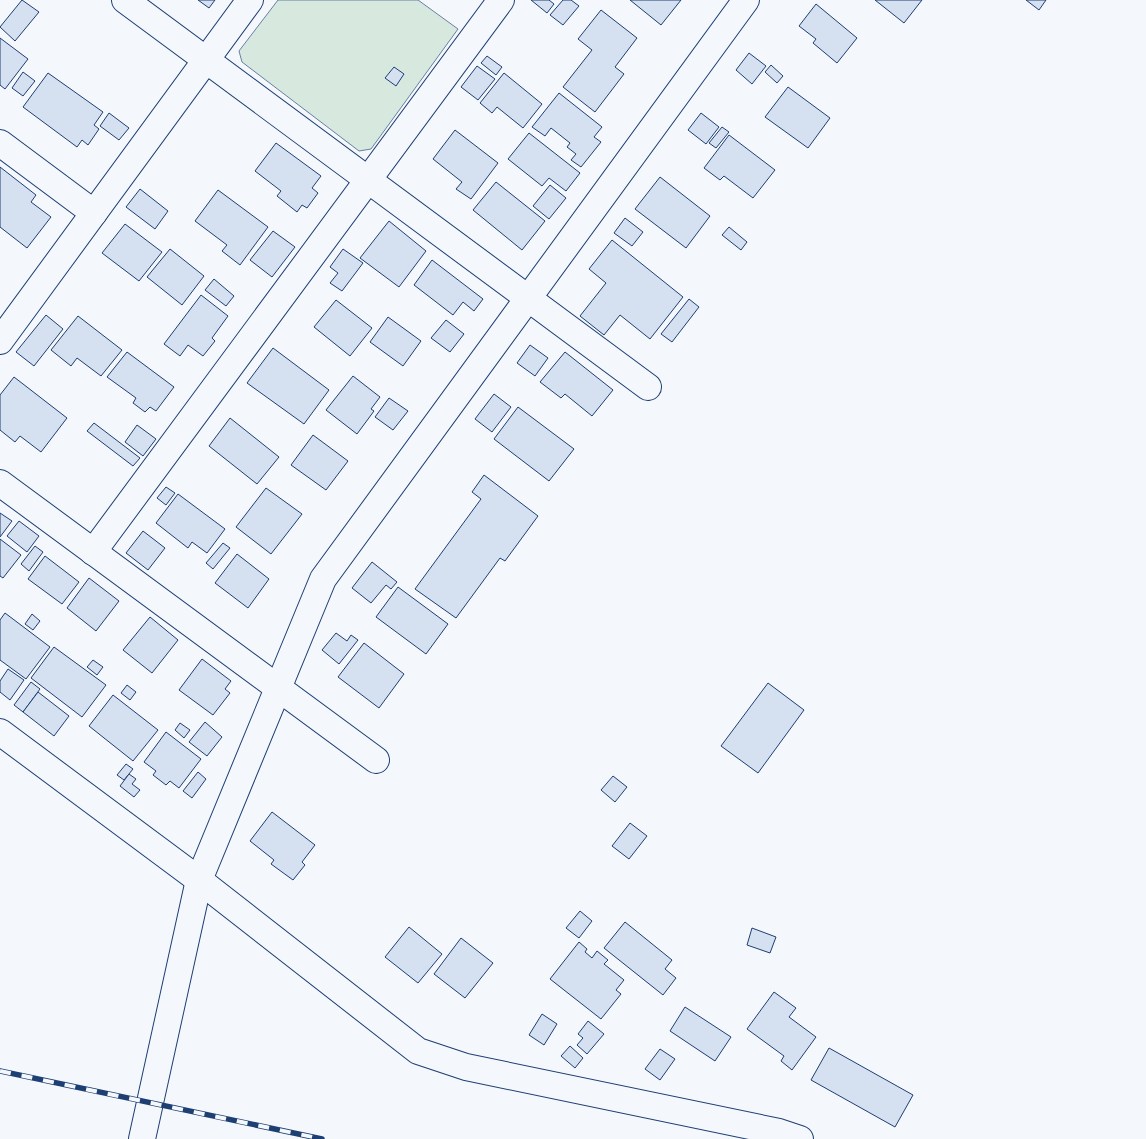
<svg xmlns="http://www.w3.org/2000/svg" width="1146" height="1139" font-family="Helvetica,sans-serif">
<rect width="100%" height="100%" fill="#f4f7fb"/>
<path fill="#d7e8df" stroke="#687fa3" d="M278,0H418L458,29L371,149L359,151L242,62L239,51Z"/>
<g fill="#d5e0f0" stroke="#1d3f73">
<path d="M22,0L39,12L15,41L0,27Z"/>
<path d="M198,0H215L209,8Z"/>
<path d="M531,0H549L554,4L547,13Z"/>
<path d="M563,0H571L579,6L563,25L550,15Z"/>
<path d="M630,0H681L661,25Z"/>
<path d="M875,0H922L904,23Z"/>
<path d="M1026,0H1046L1039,10Z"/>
<path d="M816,4L857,38L837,63L813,43L816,39L799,26Z"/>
<path d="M601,10L637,38L615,67L624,74L595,112L563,87L592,50L578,39Z"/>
<path d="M0,38L28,59L5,89L0,85Z"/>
<path d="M749,53L766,66L752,84L736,70Z"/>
<path d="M487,56L502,67L496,75L481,63Z"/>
<path d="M771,65L783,76L777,83L765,72Z"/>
<path d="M477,66L495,79L478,100L461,87Z"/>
<path d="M394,67L404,74L396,86L385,78Z"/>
<path d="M23,72L35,81L23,96L12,88Z"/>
<path d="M48,73L103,112L94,125L99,129L88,145L82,140L77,147L23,107Z"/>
<path d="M504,73L542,104L523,128L497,107L492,113L480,103Z"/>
<path d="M788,87L830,118L808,148L765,117Z"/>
<path d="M559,93L602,127L594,137L601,142L581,167L571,160L576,154L567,147L570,143L551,128L545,136L532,127Z"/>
<path d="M109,113L129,128L119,140L100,126Z"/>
<path d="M701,113L719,127L706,144L688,130Z"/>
<path d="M722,127L729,132L716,148L709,143Z"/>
<path d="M455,130L498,163L471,199L456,189L462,182L433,159Z"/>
<path d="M529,133L580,173L566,191L549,178L542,186L508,159Z"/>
<path d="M729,135L775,170L753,198L724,176L720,180L704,168Z"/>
<path d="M276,143L321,176L312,188L318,193L307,208L302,205L297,212L277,196L281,191L255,171Z"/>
<path d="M0,167L36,195L31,202L51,217L27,248L0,227Z"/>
<path d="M660,177L710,216L686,248L635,209Z"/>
<path d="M496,182L545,221L522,250L473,210Z"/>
<path d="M550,185L566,198L549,219L533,206Z"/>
<path d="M140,189L168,211L155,229L126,207Z"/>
<path d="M218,190L268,227L240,265L222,251L227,245L195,221Z"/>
<path d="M625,218L643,232L632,246L614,233Z"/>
<path d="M389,221L426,251L399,287L360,258Z"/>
<path d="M125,224L162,252L139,281L102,253Z"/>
<path d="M729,227L747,242L741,250L722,235Z"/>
<path d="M273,231L295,247L272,277L250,260Z"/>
<path d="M612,240L683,297L650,339L620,315L604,335L580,316L606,283L589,269Z"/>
<path d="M170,249L204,276L182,305L147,277Z"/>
<path d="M343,249L363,263L342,291L330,283L338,273L330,267Z"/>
<path d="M432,260L483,299L474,311L463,302L453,315L414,285Z"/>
<path d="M214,279L234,296L226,306L205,290Z"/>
<path d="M201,295L228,316L212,338L215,341L203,356L188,345L180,356L164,344Z"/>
<path d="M689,299L699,307L672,342L661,334Z"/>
<path d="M336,300L372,328L350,356L314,327Z"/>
<path d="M46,315L63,329L34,366L16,352Z"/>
<path d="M78,316L122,350L101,376L77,358L71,366L51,350Z"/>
<path d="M388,317L421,341L403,366L370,342Z"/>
<path d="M446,320L464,334L450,352L431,338Z"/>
<path d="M530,345L548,358L535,376L517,363Z"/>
<path d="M273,348L329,390L304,424L247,383Z"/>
<path d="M127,352L174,387L156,411L150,407L145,412L133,403L136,398L107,377Z"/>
<path d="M565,352L613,390L592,416L565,394L561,398L540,382Z"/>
<path d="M353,376L380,397L371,409L374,411L357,434L326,410Z"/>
<path d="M14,377L67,418L41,452L20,436L15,442L0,430V395Z"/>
<path d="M494,394L511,407L492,432L475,419Z"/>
<path d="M389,398L408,411L393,430L375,417Z"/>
<path d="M518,407L574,449L549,481L494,439Z"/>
<path d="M230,418L279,457L257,484L209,446Z"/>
<path d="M94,423L140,458L133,466L87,431Z"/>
<path d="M137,425L156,439L143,456L125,442Z"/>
<path d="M313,435L348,461L326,490L291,465Z"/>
<path d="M484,475L538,516L505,561L500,558L456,618L415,589L481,499L472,492Z"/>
<path d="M166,487L175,493L166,505L157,498Z"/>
<path d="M266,488L302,514L271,554L236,527Z"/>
<path d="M178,494L225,529L207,553L192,542L188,548L156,523Z"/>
<path d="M0,513L12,521L0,537Z"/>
<path d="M19,521L39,536L27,552L7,536Z"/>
<path d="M143,531L165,548L148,570L126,553Z"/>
<path d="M0,539L21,555L3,578L0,576Z"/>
<path d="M223,543L230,548L213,569L206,563Z"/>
<path d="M35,546L43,552L29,571L21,564Z"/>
<path d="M237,554L269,579L248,608L215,583Z"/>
<path d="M45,556L79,582L62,604L28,579Z"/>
<path d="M372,562L397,582L391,589L386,585L371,603L352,588Z"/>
<path d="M89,578L119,601L96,631L67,608Z"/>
<path d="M398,587L448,624L426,654L376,617Z"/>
<path d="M5,613L50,647L26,679L0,660V620Z"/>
<path d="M32,614L40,621L33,630L25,624Z"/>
<path d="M150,617L178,640L152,673L123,650Z"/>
<path d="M336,633L347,641L351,635L358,640L339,664L322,650Z"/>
<path d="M364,643L404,674L379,708L338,677Z"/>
<path d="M54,647L106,685L82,717L31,678Z"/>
<path d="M202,659L231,681L225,689L230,693L213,715L179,690Z"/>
<path d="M93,660L103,667L97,675L87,667Z"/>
<path d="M8,669L24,680L10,700L0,692V681Z"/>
<path d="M31,682L40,689L23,712L14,705Z"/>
<path d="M768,683L804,710L758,773L721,746Z"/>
<path d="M127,685L136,692L130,700L121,693Z"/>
<path d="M38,692L69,716L54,736L23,712Z"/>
<path d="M113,695L158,730L133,761L89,726Z"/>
<path d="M205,722L222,737L207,756L189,742Z"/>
<path d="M180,723L190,730L184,738L175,730Z"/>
<path d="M166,732L201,759L179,788L170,781L166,785L153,775L156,771L144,762Z"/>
<path d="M126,764L133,769L124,780L117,775Z"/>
<path d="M198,772L206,779L192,798L183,791Z"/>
<path d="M129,774L136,779L132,784L140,790L134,797L120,786Z"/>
<path d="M613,776L627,787L615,802L601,790Z"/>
<path d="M272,812L315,845L302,862L305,865L293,880L271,864L274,860L250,841Z"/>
<path d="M630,823L647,836L629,859L612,846Z"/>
<path d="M580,911L592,921L579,938L566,928Z"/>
<path d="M625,922L672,960L665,969L676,978L663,995L604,948Z"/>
<path d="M409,927L442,954L418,983L385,957Z"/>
<path d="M752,928L776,937L770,953L747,945Z"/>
<path d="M461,938L493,963L465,998L434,974Z"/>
<path d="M579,942L587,949L585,952L592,958L597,951L608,960L604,964L624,980L616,990L621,994L601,1019L550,979Z"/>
<path d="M774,992L796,1008L789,1017L816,1037L792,1070L781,1061L784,1056L747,1029Z"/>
<path d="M685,1007L731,1037L715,1061L670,1031Z"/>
<path d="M542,1014L557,1024L544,1045L529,1035Z"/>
<path d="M588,1021L604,1034L587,1054L577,1045L583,1038L578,1034Z"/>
<path d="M570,1046L583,1058L575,1068L561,1056Z"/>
<path d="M829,1048L913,1095L895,1127L811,1080Z"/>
<path d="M660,1049L675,1059L660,1080L645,1069Z"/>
</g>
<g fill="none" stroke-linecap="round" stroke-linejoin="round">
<g stroke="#1d3f73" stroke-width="28">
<g id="street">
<path d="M125,0L648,387"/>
<path d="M0,143L94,213"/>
<path d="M0,341L250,0"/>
<path d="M0,483L376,760"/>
<path d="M93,552L501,0"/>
<path d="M0,732L199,880L418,1051L466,1067L779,1132L800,1139"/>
<path d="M142,1139L199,880L323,579L746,0"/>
</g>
</g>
<use href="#street" stroke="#f4f7fb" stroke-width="26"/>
<g stroke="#1d3f73" stroke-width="5.5">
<path id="rail" d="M0,1071L322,1139"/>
</g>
<use href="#rail" stroke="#f4f7fb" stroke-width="4" stroke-dasharray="11" stroke-linecap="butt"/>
</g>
</svg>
